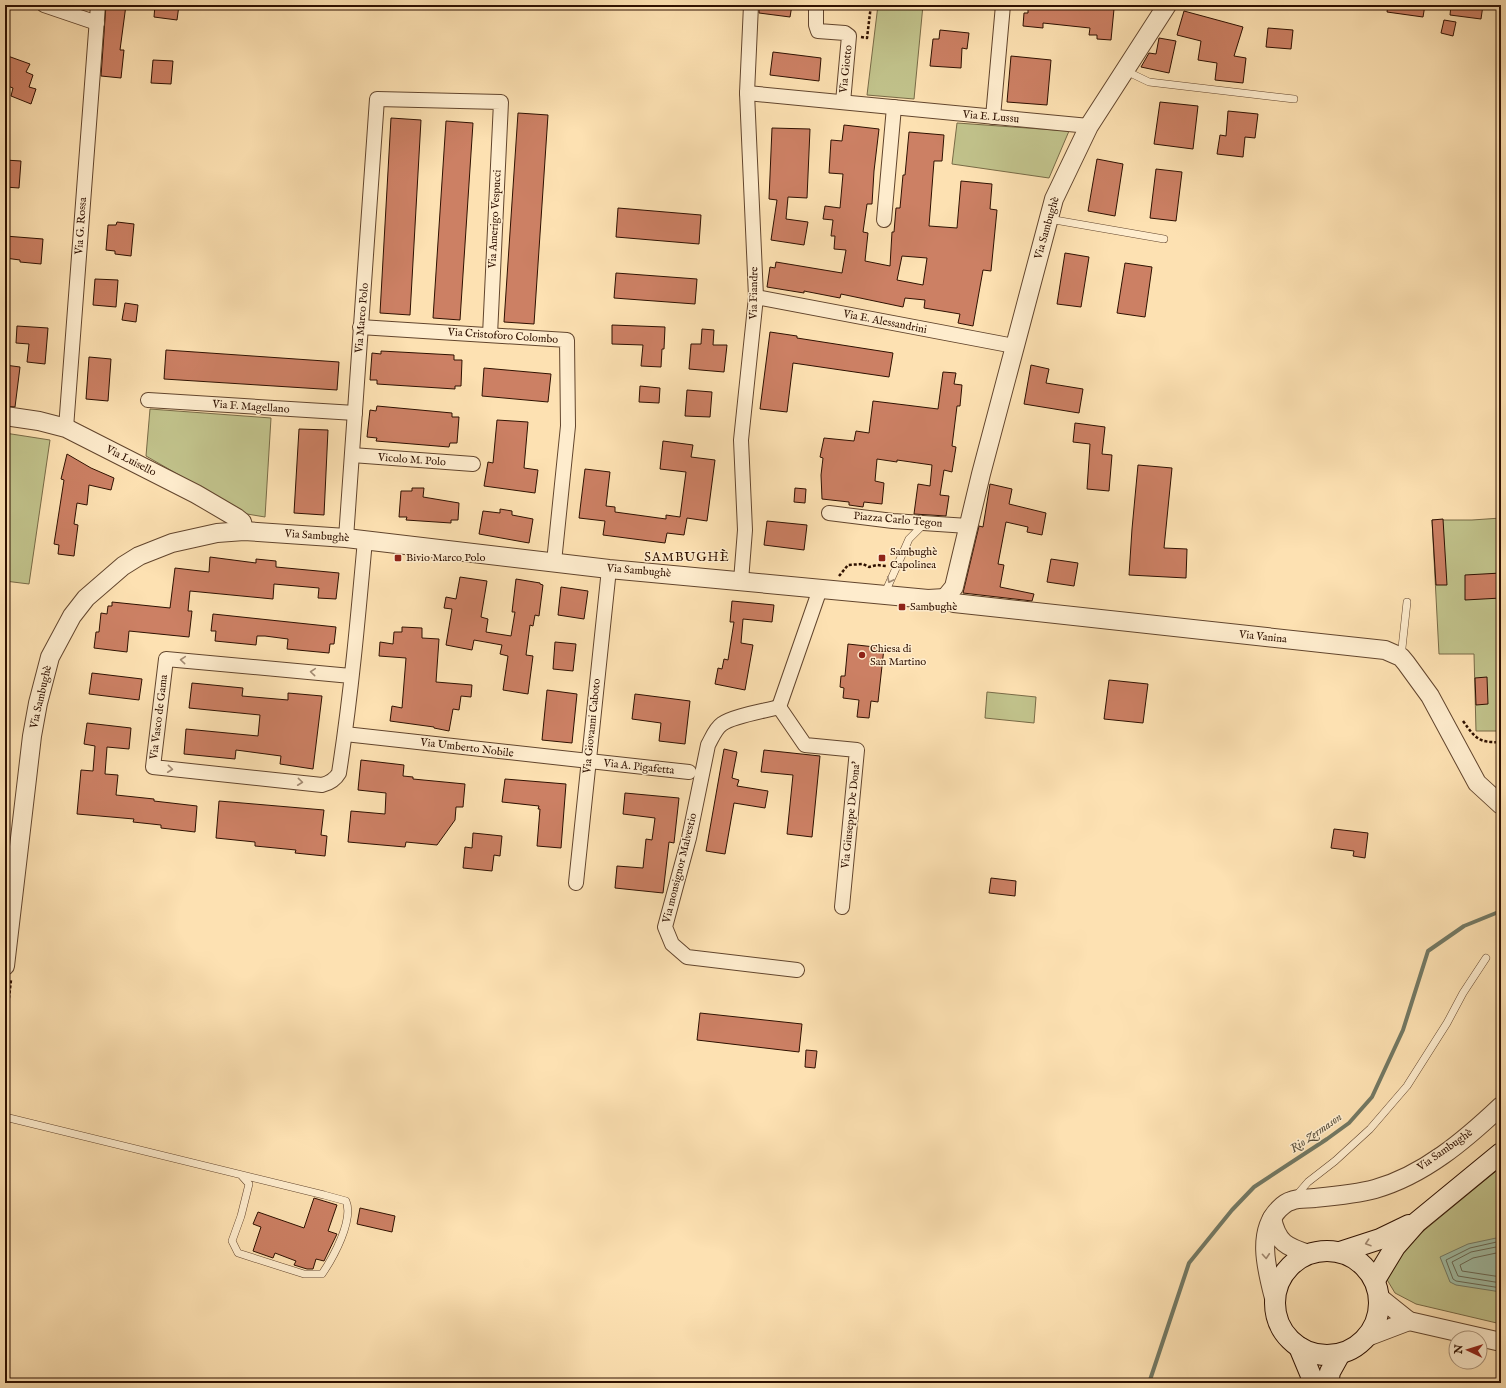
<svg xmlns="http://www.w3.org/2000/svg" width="1506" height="1388" font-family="'IM FELL English',serif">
<rect width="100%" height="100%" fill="#fde1b2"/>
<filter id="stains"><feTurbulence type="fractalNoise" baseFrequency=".005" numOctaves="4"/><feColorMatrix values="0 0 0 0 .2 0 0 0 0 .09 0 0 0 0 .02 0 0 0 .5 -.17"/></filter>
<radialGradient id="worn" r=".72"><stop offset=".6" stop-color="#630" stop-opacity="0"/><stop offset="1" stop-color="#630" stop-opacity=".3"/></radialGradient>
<g fill="#c1c28b" stroke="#786a46">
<path d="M878,5H923L914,99L867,95Z"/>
<path d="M957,123L1069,131L1049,178L952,164Z"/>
<path d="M150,409L271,418L265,517L247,514L146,456Z"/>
<path d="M5,433L50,440L29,584L5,581Z"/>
<path d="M1501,518V731H1476L1474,654H1439L1432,520H1472Z"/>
<path d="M987,692L1036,697L1034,723L985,718Z"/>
<path d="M1501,1167V1324L1416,1304L1395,1293L1386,1278L1392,1257Z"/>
</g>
<path fill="#a1bea6" stroke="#737964" d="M1501,1237V1292L1456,1285L1450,1282L1440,1257L1468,1244Z"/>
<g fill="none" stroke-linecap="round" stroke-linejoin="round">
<g stroke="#686854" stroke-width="1">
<path d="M1501,1241L1470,1248L1446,1260L1453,1279L1456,1281L1501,1288"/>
<path d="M1501,1246L1471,1252L1452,1262L1458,1276L1501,1283"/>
<path d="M1501,1252L1473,1258L1460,1265L1462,1271L1501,1277"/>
</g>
<path stroke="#737964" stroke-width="4" d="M1149,1383L1189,1263L1232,1210L1254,1187L1327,1139L1349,1123L1372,1097L1403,1030L1428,951L1464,926L1501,911"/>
</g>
<g fill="#cc8064" stroke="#2f1101" fill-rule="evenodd">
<path d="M106,5H126L120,50H124L121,78L101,76Z"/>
<path d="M155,5H179L177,20L154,17Z"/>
<path d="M759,5H792L790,17L759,13Z"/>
<path d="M1028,5H1073L1114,9L1111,40L1097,39V35H1089L1090,28L1043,23V28L1023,26L1024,13H1028Z"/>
<path d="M1388,5H1425L1423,17L1387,12Z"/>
<path d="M1451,5H1483L1481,19L1450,15Z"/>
<path d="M1184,11L1243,27L1234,56L1246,58L1243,83L1215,80L1217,63L1198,60L1201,41L1177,35Z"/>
<path d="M1444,20L1456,22L1453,36L1441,33Z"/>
<path d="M1268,28L1293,30L1291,49L1266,47Z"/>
<path d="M940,30L969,33L967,49L962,48L961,68L930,66L933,39H939Z"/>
<path d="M1159,38L1176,41L1169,73L1141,67L1149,53L1156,54Z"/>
<path d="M773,52L821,58L819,81L770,75Z"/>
<path d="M5,55L30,64L26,72L33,75L29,87L36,89L31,104L11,96L13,88L5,85Z"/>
<path d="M1011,56L1051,60L1047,105L1007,102Z"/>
<path d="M153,60L173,61L171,84L151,83Z"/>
<path d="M1160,102L1198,106L1193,149L1154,144Z"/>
<path d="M1228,111L1258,114L1255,138L1245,137L1243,157L1217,154L1220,135L1226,136Z"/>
<path d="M518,113L548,115L534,324L504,322Z"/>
<path d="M391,118L421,120L410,315L380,313Z"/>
<path d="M446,121L473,123L460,320L433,318Z"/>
<path d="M844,125L879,129L874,171L872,204H867L863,232L868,233L865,261L890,266L892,232H894L896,208H900L903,175H905L909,132L944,135L942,161H934L929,226L957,228L961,181L992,184L990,209L997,210L991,271L983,270L973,326L958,323L960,314L924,308L925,300L905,298L903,307L841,294L840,298L804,291V293L767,287L770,267L775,268L776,262L842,273L846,250L834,249L835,236H831L833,220L823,219L825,206L840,208L843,174L829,173L831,140L842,141ZM902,256L927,258L923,285L897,280Z"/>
<path d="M772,128L810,129L807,198L788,197L786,219L808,222L804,245L771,240L777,200L769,199Z"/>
<path d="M1097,159L1123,164L1115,216L1088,211Z"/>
<path d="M5,160L21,161L19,188L5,187Z"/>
<path d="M1156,169L1182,172L1176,221L1150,218Z"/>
<path d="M618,208L701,215L699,244L616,237Z"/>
<path d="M117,222L134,224L131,256L115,254V251L106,250L108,225H116Z"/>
<path d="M5,236L43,239L41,264L20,262V260L5,258Z"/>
<path d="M1065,253L1089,257L1081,307L1057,304Z"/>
<path d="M1125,263L1152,267L1145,317L1117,313Z"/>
<path d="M616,273L697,279L695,304L614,298Z"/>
<path d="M95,279L118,280L116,307L93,305Z"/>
<path d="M125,303L138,305L136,322L122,320Z"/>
<path d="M612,325L665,327L664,349H662L661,367L641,366L643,345L612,344Z"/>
<path d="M17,326L48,328L45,364L27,362L29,344L16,343Z"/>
<path d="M702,329L714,330L713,345H727L724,372L689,369L691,344H701Z"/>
<path d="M770,332L797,336V338L893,353L889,377L793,363L787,412L760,409Z"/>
<path d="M166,350L339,362L337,390L164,379Z"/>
<path d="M381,351L454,355V360H462L461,386H455V389L377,384V380H370L372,353L381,354Z"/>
<path d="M89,357L111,359L108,401L86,399Z"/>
<path d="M5,365L20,367L15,407L5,406Z"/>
<path d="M1031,365L1049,369L1046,383L1083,389L1079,413L1024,404Z"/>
<path d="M484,368L551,374L548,402L482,396Z"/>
<path d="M943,372L956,373L954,384L962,385L960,406H957L952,446L956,447L952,472L944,470L940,495L949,496L946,516L914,514L918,484L930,486L932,465L897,460V462L877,459L875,481L884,483L882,504L864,502L863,507L849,505V502L822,499L821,475L823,458L820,457L824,438L854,441L856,431L869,433L873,401L938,409Z"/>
<path d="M640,386L660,388L659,403L639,402Z"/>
<path d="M687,390L712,392L710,417L685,416Z"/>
<path d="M377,406L452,413V417H459L457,443H450L449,447L376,441L377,438L367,437L370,410L376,411Z"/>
<path d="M497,420L528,422L524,468L538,470L535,493L484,486L488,462L493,463Z"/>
<path d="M1075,423L1105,427L1102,454L1112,455L1109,491L1087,489L1090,444L1073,442Z"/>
<path d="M299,429L328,430L324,515L294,513Z"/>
<path d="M663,441L693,445L691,457L715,460L707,521L687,518L684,535L667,533L665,543L603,535L605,521L579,518L585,469L610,472L606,506L615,507V512L666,519V515L680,517L686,472L660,469Z"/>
<path d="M67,454L91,468L114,478L111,490L89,485L87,505L77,503L74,524L78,525L74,556L58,554L59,545L54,544L64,480L61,479Z"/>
<path d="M1138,465L1172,468L1164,548L1187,549L1186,578L1129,575L1132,529Z"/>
<path d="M990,484L1012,489L1009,504L1046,513L1042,535L1027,532L1028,527L1006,522L998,564L1004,565L1000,587L1034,594L1032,601L963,593L979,526L983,527Z"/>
<path d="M412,488H424L423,497L459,503L458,520H451V523L406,520L407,517H399L401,491H412Z"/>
<path d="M795,488L806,489L805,503L794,502Z"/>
<path d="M500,509L512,511V515L533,519L529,543L479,534L483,511L500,513Z"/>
<path d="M1443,519L1447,585H1436L1432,520Z"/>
<path d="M767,521L807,525L804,550L764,545Z"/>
<path d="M210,557L256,563V559L276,561V567L339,573L336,599L318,598L319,588L274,584L273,599L190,591L188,611H192L189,637L129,631L127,652L94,648L96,632H99L101,613L107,614L108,606H112V602L170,608L175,568L209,572Z"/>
<path d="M1051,559L1078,563L1074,586L1047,582Z"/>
<path d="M1501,573V598L1465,600V575Z"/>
<path d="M460,577L487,581L481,617L488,619L486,632L511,636L515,612H512L516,579L540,583V584L543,585L539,616L535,615L533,626L530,625L526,655L533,656L528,694L503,690L508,656L500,654L502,645L474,640L472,650L446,645L452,609L444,608L446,597L456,599Z"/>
<path d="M561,587L588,591L584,619L558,615Z"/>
<path d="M732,601L774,605L772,622L743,619L741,643L753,645L745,690L715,684L718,668L722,669L724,659L728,660L734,622H730Z"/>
<path d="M213,614L336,627L334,644H330L329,653L287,649L288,639L265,636H257L256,645L215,641L216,631H211Z"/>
<path d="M402,627L422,628V638L439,639L436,682L472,685L471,697L461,696L459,710L453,709L449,731L434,728V727L390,721L392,706L402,708L406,658L379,656L380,642L393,644L394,632H402Z"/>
<path d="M555,642L576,644L573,671L553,669Z"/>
<path d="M848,644L884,648L878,702L871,701L869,718L857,717L859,700L843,698L844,688L840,687L841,676H845Z"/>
<path d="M92,673L142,679L139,700L89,694Z"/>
<path d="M1487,677L1488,704L1476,705L1475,678Z"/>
<path d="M1109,680L1148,684L1143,723L1104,719Z"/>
<path d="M192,683L243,688L242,696L288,700V693L322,696L313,769L280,764L281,756L236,750L235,759L184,754L186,729L258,736L260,715L189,708Z"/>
<path d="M547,690L577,694L572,743L542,740Z"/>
<path d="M635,694L690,701L685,744L659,741L661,723L632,719Z"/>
<path d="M87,723L131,728L129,749L107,747L105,774L118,775L116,795L154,799V801L197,806L195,832L161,828V825L133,822L134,819L77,814L81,770L93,771L95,746L84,744Z"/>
<path d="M724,749L737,752L732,778L739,780L737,786L768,791L765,808L734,803L725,854L706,851Z"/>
<path d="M764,750L820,756L812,837L787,834L793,775L761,772Z"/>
<path d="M361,760L404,765L403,776L413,777V779L465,784L463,807H456L455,820L437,845L406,842L405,847L348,842L351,811L385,814L386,793L358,790Z"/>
<path d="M505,779L566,784L561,848L537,846L540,809H538L539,806L502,802Z"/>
<path d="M625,793L679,798L674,843L669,842L663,893L615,888L617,866L643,868L646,839L652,840L655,818L623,814Z"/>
<path d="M219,801L324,810L321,835L327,836L325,856L295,853L296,850L255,846V842L216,838Z"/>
<path d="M1334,829L1368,833L1365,858L1353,856L1354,851L1331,848Z"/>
<path d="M473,833L502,836L500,856L494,855L492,871L463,868L465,847L472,848Z"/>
<path d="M991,878L1016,881L1015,896L989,893Z"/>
<path d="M700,1013L802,1024L799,1052L697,1040Z"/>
<path d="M806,1050L817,1051L815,1068L805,1067Z"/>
<path d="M314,1198L337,1205L328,1231L337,1234L324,1261L316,1259L313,1269H307L294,1265L296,1261L275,1253L273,1258L253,1251L261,1227L253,1224L258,1212L304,1228Z"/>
<path d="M360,1208L395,1216L392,1232L357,1224Z"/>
</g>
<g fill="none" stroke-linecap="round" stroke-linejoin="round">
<g stroke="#62452d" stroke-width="8">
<g id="service">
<path d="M1126,71L1149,82L1294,99"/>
<path d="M1049,219L1164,239"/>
<path d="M884,595L909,539L925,523"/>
<path d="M1401,657L1407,602"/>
<path d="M5,1117L324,1195L346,1201C354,1220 333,1258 322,1274H304L238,1253L232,1241L241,1216L249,1184L241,1175"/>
<path d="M1295,1197L1308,1182L1335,1161L1370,1129L1407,1086L1447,1023L1463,993L1486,958"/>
</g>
</g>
<g stroke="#62452d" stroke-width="16">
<g id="minor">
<path d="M44,5L97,23"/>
<path d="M816,5V25L818,31L845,33L849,36L843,102"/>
<path d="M747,93L1089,126"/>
<path d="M993,117L1003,5"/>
<path d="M884,220L894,107"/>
<path d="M756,297L1014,346"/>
<path d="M360,327L567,340L568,426L554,562"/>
<path d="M148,400L355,413"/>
<path d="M66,428L98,5"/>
<path d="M352,455L473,464"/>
<path d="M829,513L893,521L968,526"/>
<path d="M346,538L377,99L501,102L490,335"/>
<path d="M741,581L745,530L741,440L756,297L747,93L751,5"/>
<path d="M351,676L166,659L153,767L322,785C330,783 335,780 339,773C351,696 358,618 365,540"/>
<path d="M779,707C765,711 733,716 722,724C715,729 712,738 708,745L689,838L665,927L672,944L687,957L797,970"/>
<path d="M779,707L805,745L857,750L842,907"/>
<path d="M779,707L820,589"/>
<path d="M345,734L689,772"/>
<path d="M576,883L609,569"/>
</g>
</g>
<g stroke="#62452d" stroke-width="20">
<g id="tertiary">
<path d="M5,416L39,421L66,428L196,494L237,518L242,522L244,531"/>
<path d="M945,598L954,603L1385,650L1401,657L1406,663L1430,696L1477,783L1501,805"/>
<path d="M945,598L954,587L981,474L1054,199L1089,126L1167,5"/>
<path d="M5,966L32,736L38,703L50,657L72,616L86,598L123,566L139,556L172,543L217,533L244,531L346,538L609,569L928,599L945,598"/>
<path d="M1272,1218C1277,1243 1287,1247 1309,1254"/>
<path d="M1379,1297L1409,1321L1501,1342"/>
<path d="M1275,1302C1268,1274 1255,1233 1279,1209C1282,1206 1287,1202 1291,1201C1298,1198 1308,1199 1315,1198C1335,1196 1356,1194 1375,1189C1424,1175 1465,1140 1501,1106"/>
<path d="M1367,1337L1409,1321"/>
</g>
</g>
<g stroke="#2f1101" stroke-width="22">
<g id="secondary">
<circle cx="1327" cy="1303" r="52"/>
<path d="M1340,1252L1380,1239L1409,1225"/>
<path d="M1375,1280L1395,1247L1417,1222L1501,1153"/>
<path d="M1299,1347L1314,1383"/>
<path d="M1328,1383L1330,1372L1340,1354"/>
</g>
</g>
<g stroke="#2f1101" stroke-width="2.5" stroke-dasharray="3 2" stroke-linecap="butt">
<path d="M861,37L867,38L871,5"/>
<path d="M839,576L848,565L863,564L869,567L877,565L886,566"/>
<path d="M1463,721C1476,739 1479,743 1501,742"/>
<path d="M5,1033L11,980"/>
</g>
<use href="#service" stroke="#feeccd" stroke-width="7"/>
<use href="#minor" stroke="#feeccd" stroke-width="14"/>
<use href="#tertiary" stroke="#feeccd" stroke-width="18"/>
<use href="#secondary" stroke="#feeccd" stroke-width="20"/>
</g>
<defs><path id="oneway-chevron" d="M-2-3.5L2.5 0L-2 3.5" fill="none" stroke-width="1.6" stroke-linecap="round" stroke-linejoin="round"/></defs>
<g stroke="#a18971">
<use href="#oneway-chevron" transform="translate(890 580) rotate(115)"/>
<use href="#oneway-chevron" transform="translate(183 660) rotate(-175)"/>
<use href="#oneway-chevron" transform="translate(313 672) rotate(-175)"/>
<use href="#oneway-chevron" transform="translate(170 769) rotate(6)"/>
<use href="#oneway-chevron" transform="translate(300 782) rotate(6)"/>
<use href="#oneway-chevron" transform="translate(1368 1243) rotate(162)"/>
<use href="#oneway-chevron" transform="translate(1266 1256) rotate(86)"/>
</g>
<g fill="#8f2418" stroke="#feeccd" stroke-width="1.5">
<rect x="394" y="554" width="8" height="8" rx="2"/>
<rect x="878" y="554" width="8" height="8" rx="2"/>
<rect x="898" y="603" width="8" height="8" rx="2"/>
<circle cx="862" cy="655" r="4"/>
</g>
<g text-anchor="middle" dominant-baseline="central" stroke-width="3" stroke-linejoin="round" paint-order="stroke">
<g font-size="11" fill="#2f1101" stroke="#feeccd">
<text transform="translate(846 69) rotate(-84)">Via Giotto</text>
<text transform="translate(991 117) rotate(5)">Via E. Lussu</text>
<text transform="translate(495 219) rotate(-87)">Via Amerigo Vespucci</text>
<text transform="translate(81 226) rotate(-86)">Via G. Rossa</text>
<text transform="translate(1047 228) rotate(-74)">Via Sambughè</text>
<text transform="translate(754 293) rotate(-89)">Via Fiandre</text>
<text transform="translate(362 318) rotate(-85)">Via Marco Polo</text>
<text transform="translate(885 322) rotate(11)">Via E. Alessandrini</text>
<text transform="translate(503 336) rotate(4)">Via Cristoforo Colombo</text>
<text transform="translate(251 407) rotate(4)">Via F. Magellano</text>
<text transform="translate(412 460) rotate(4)">Vicolo M. Polo</text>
<text transform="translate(131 461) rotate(27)">Via Luisello</text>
<text transform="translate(898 520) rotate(5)">Piazza Carlo Tegon</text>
<text transform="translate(317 536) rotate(4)">Via Sambughè</text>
<text transform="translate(639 571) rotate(5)">Via Sambughè</text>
<text transform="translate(1263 637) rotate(6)">Via Vanina</text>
<text transform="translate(41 697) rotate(-77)">Via Sambughè</text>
<text transform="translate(159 717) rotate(-83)">Via Vasco de Gama</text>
<text transform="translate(592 726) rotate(-84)">Via Giovanni Caboto</text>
<text transform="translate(467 748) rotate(7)">Via Umberto Nobile</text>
<text transform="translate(639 767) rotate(6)">Via A. Pigafetta</text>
<text transform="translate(851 815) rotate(-84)">Via Giuseppe De Dona'</text>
<text transform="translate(680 868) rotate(-76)">Via monsignor Malvestio</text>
<text transform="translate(1445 1150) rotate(-35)">Via Sambughè</text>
</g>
<g font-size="11" fill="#2f1101" stroke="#feeccd" text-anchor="start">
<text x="890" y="552">Sambughè<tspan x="890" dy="13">Capolinea</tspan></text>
<text x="406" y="558">Bivio Marco Polo</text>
<text x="910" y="607">Sambughè</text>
<text x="870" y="649">Chiesa di<tspan x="870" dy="13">San Martino</tspan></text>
</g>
<g font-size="12" font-style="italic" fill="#574e3b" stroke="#feeccd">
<text transform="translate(1316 1133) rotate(-35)">Rio Zermason</text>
</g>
<g font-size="13" letter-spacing="1" fill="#2f1101" stroke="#feeccd">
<text x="687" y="557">SAMBUGHÈ</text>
</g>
</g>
<rect width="1506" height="1388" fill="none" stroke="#fde1b2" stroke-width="20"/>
<rect x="6" y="6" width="1494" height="1376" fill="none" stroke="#2f1101" stroke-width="2"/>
<rect x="10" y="10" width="1486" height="1368" fill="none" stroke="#2f1101"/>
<g transform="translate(1468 1350) rotate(274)"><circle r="19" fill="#feeccd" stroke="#ab947b"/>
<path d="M0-3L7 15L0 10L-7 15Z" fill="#8f2418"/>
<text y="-6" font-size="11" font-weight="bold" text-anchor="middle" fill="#2f1101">N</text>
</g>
<rect width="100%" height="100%" filter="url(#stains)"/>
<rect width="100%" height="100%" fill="url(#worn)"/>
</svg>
